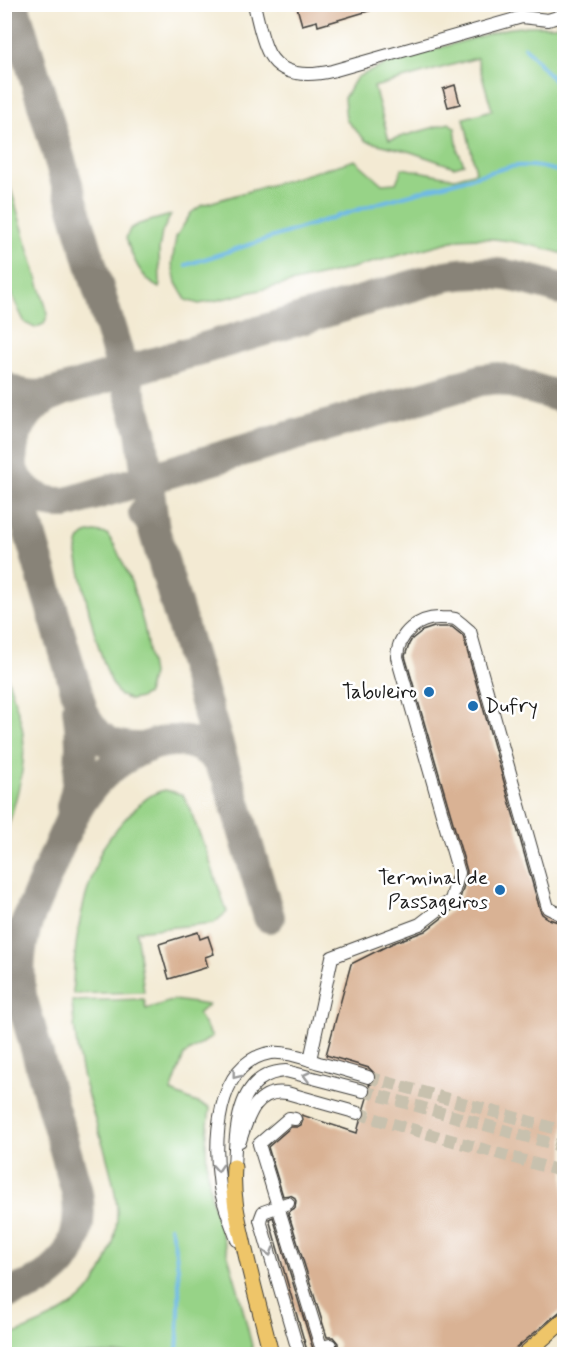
<svg xmlns="http://www.w3.org/2000/svg" width="569" height="1359" font-family="Mynerve,sans-serif">
<rect width="100%" height="100%" fill="#fff"/>
<filter id="ink" filterUnits="userSpaceOnUse"><feTurbulence type="fractalNoise" baseFrequency=".0167" numOctaves="2"/><feDisplacementMap in="SourceGraphic" scale="12" xChannelSelector="R" yChannelSelector="G"/><feConvolveMatrix kernelMatrix="1 2 1 2 8 2 1 2 1" color-interpolation-filters="sRGB"/></filter>
<filter id="wash" filterUnits="userSpaceOnUse"><feTurbulence type="fractalNoise" baseFrequency=".008" numOctaves="4" result="noise"/><feDisplacementMap in="SourceGraphic" scale="24" xChannelSelector="R" yChannelSelector="G"/><feGaussianBlur stdDeviation="1.35" result="paint"/><feColorMatrix in="noise" values="0 0 0 0 0 0 0 0 0 0 0 0 0 0 0 0 0 1.4 0 .05"/><feComposite in="paint" operator="in"/></filter>
<g filter="url(#wash)">
<rect width="100%" height="100%" fill="#f3ead3"/>
<g fill="#97d387" stroke="#5a7852" stroke-width="1.5">
<path d="M564,23V254C530,244 496,236 460,239L337,272L214,301L199,304L186,300L176,283L172,264L176,237L191,213L202,205L355,160L382,184L396,183L402,168L455,178L476,172L464,118L492,110L477,58L374,87L389,140L449,123L455,128L458,151L464,164L454,167L411,152L366,141L346,120L344,98L357,77L391,62L505,29L528,26H554Z"/>
<path d="M4,166L48,314L44,324L35,328L25,323L5,281Z"/>
<path d="M171,215L162,232L159,250L160,284L159,288C141,279 132,257 126,238L130,229L139,224Z"/>
<path d="M95,532L107,534L115,546L131,581L144,626L152,674L147,694L140,698L130,700L122,696H120C112,686 108,675 104,663C91,626 84,592 77,554C77,541 81,533 95,532Z"/>
<path d="M5,669C10,688 18,707 22,727C29,764 15,802 5,837Z"/>
<path d="M165,790L174,792L183,795L189,807L207,853L227,912L214,923L136,931L144,992L73,994C73,952 79,911 94,871C96,864 99,856 102,849C111,835 122,821 134,810C144,800 151,793 165,790Z"/>
<path d="M144,999L146,1009L174,1000L208,1005L198,1014L212,1037L184,1055L171,1092L210,1108L206,1142L207,1167L212,1202L238,1289L254,1354H8L5,1345L8,1337C31,1327 71,1312 87,1293C106,1271 118,1239 117,1209C116,1190 110,1170 105,1151C98,1128 90,1105 84,1082C77,1055 74,1028 72,1001Z"/>
</g>
<g fill="none" stroke-linecap="round" stroke-linejoin="round">
<g stroke="#6eb9e7" stroke-width="4">
<path d="M525,47L564,92"/>
<path d="M186,265L382,202L509,167C531,164 544,167 564,173"/>
<path d="M170,1227C183,1269 179,1312 177,1354"/>
</g>
<g stroke="#888378" stroke-width="32">
<path d="M13,4L141,431L154,530"/>
<path d="M4,387C19,395 31,397 47,395L445,276C492,268 521,277 564,290"/>
<path d="M4,446L82,710C95,740 112,749 143,748"/>
<path d="M12,469C8,436 26,404 58,392"/>
<path d="M13,473C27,495 40,504 66,503L481,380L498,378L564,398"/>
<path d="M144,513L150,520L154,530L269,917"/>
<path d="M72,807C82,775 83,741 78,708"/>
<path d="M19,944C27,920 38,896 48,872C69,823 83,779 134,753C147,746 163,740 177,741C198,741 216,753 224,772"/>
<path d="M4,1294C21,1289 38,1284 51,1273C77,1253 83,1218 76,1188L21,996C18,970 19,951 26,926"/>
</g>
</g>
<g id="blocks">
<g fill="#d9b294">
<path d="M296,4H381L382,7L318,26L317,21L302,25Z"/>
<path d="M455,85L460,104L448,107L443,89Z"/>
<path d="M434,627H452L463,636L540,910L542,914L549,919L564,924V1308L509,1354H325L336,1351L338,1347V1343L333,1337H327L288,1212L295,1208L296,1201L294,1197L290,1195L283,1196L268,1147L291,1127H297L301,1125L303,1120L302,1115L357,1133L360,1121L364,1118L366,1115L364,1108L367,1098L371,1092L369,1085L374,1083L376,1079V1075L369,1068L326,1055L351,964L393,943L425,931L456,907L459,902L467,875V871L405,656L409,644L412,639L422,631Z"/>
<path d="M198,932L200,939L208,936L214,954L205,957L208,967L169,979L159,944Z"/>
<path d="M273,1217L313,1349L318,1354H308L269,1219Z"/>
</g>
</g>
</g>
<g filter="url(#ink)">
<use href="#blocks" fill-opacity="0" stroke="#3c3b37" stroke-width="1.5"/>
<g fill="none" stroke-linecap="round" stroke-linejoin="round">
<g stroke="#c8c1ae" stroke-width="12" stroke-dasharray="12 6" stroke-linecap="butt">
<path d="M368,1077L564,1131"/>
<path d="M363,1091L564,1147"/>
<path d="M358,1113L379,1120L564,1172"/>
</g>
<g stroke="#3c3b37" stroke-width="14">
<g id="minor">
<path d="M254,4C258,20 261,39 269,54C282,77 310,76 332,71L522,17L548,20L564,15"/>
<path d="M310,1060L332,957L420,924L451,900L459,873L397,657C398,633 419,617 441,618C446,618 452,618 455,619C460,622 466,628 470,631L548,908L564,916"/>
<path d="M295,1119L289,1118L259,1144L321,1347L330,1345"/>
<path d="M240,1141C248,1116 256,1088 287,1093L358,1113"/>
<path d="M234,1167C236,1130 236,1073 286,1071L363,1091"/>
<path d="M288,1203L263,1212L260,1220L299,1354"/>
<path d="M237,1240C231,1223 223,1205 220,1187C214,1145 214,1063 270,1053C286,1051 303,1058 319,1063C335,1067 351,1072 368,1077"/>
</g>
</g>
<g stroke="#3c3b37" stroke-width="17">
<g id="major">
<path d="M234,1167C232,1193 237,1216 243,1241C251,1279 262,1317 271,1354"/>
<path d="M525,1354L564,1320"/>
</g>
</g>
<use href="#minor" stroke="#fff" stroke-width="12"/>
<use href="#major" stroke="#eec569" stroke-width="15"/>
</g>
<defs><path id="oneway-chevron" d="M-2-3.5L2.5 0L-2 3.5" fill="none" stroke-width="1.6" stroke-linecap="round" stroke-linejoin="round" transform="scale(1.5)"/></defs>
<g stroke="#999">
<use href="#oneway-chevron" transform="translate(236 1075) rotate(128)"/>
<use href="#oneway-chevron" transform="translate(307 1076) rotate(-166)"/>
<use href="#oneway-chevron" transform="translate(218 1168) rotate(86)"/>
<use href="#oneway-chevron" transform="translate(269 1252) rotate(73)"/>
</g>
</g>
<g fill="#1f6fb2" stroke="#fff" stroke-width="2">
<circle cx="429" cy="692" r="6"/>
<circle cx="473" cy="706" r="6"/>
<circle cx="500" cy="890" r="6"/>
</g>
<g text-anchor="middle" dominant-baseline="central" stroke-width="5" stroke-linejoin="round" paint-order="stroke">
<g font-size="21" fill="#1c1c1c" stroke="#fff" text-anchor="end">
<text x="417" y="692">Tabuleiro</text>
<text x="485" y="706" text-anchor="start">Dufry</text>
<text x="488" y="878">Terminal de<tspan x="488" dy="24">Passageiros</tspan></text>
</g>
</g>
<rect width="569" height="1359" fill="none" stroke="#fff" stroke-width="24"/>
</svg>
